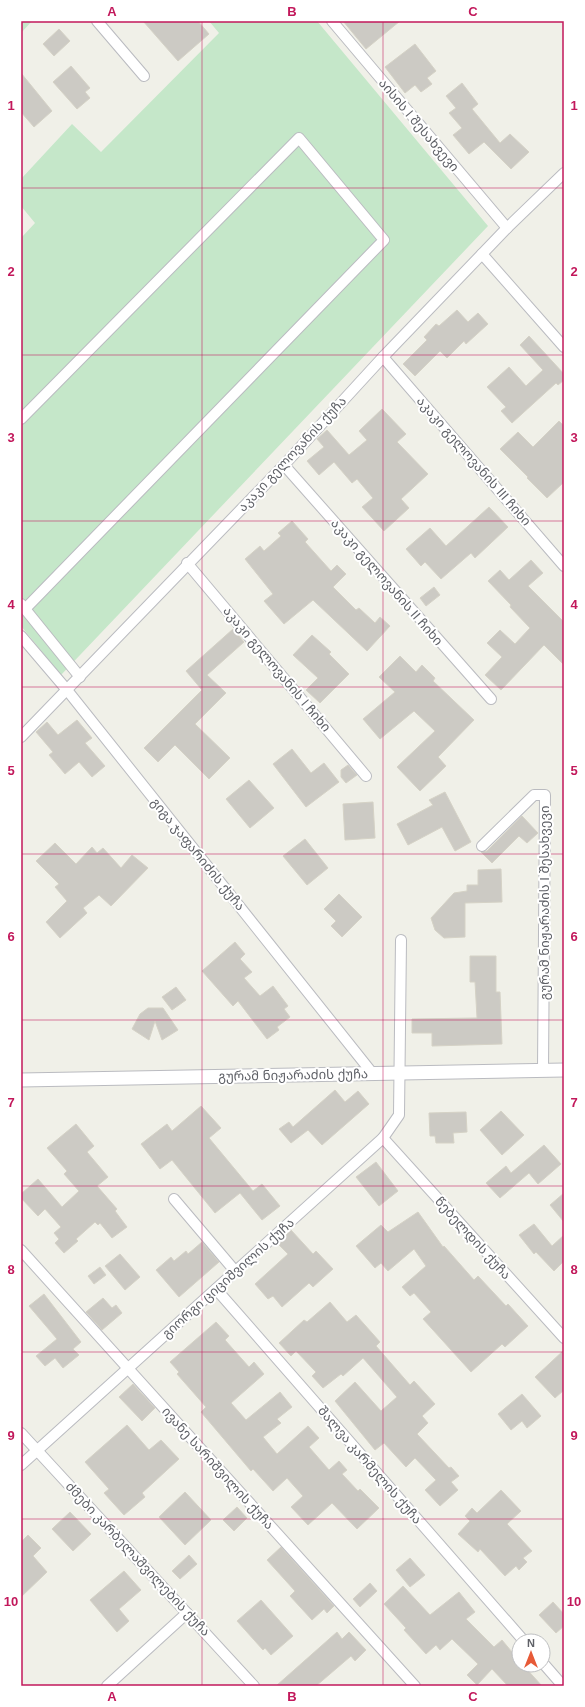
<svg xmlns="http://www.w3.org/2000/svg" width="585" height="1707" font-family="Helvetica,'Noto Sans Georgian',sans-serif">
<rect width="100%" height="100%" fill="#f0f0e8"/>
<g fill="#c5e7c9">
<path d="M21,21H32L21,33Z"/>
<path d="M209,21H317L488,226L61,675L21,626V238L35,223L21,206V179L72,124L101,152L219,33Z"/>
</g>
<g fill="#cccac4" stroke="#d5d2c6">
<path d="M143,21H198L209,34L178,61Z"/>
<path d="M343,21H400L366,49Z"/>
<path d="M59,29L70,41L54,56L43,44Z"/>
<path d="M415,44L436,71L427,78L432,84L421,92L415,85L405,93L385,67Z"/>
<path d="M71,66L90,88L85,92L90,98L77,109L53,82Z"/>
<path d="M21,73L52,111L34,127L21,112Z"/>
<path d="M462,83L478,104L472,109L500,143L510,134L529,152L511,169L484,142L469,154L453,135L462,128L449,113L456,108L446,96Z"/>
<path d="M457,310L468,322L478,313L488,324L466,344L464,341L447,358L440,351L415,376L403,364L427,340L424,337L436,324L439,326Z"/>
<path d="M529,336L564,374V380L558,385L556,383L512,423L501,411L506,407L487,387L509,367L526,386L543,370L520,345Z"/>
<path d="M382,409L406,434L397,442L428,474L401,499L409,508L384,531L362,507L373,498L357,479L352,483L334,462L319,475L307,461L324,447L317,439L327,430L349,455L367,440L359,431Z"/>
<path d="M559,421L564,426V482L547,498L527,478L528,477L500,449L518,432L533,447Z"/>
<path d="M489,507L508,527L475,558L471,553L441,579L425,562L421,566L406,549L430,528L446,546Z"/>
<path d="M292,521L308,539L305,542L331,571L337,565L346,574L333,587L356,610L359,608L375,623L380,617L390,626L367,651L313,600L284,624L264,601L273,594L245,559L260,546L264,551L281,536L278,533Z"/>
<path d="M531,560L543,573L528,586L564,622V665L544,645L501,690L485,675L502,657L487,643L500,630L515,644L530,628L510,607L511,605L488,581L500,570L509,580Z"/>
<path d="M434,587L440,595L426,606L420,598Z"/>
<path d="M233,629L244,642L207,675L226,693L195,724L230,758L209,779L175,745L158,762L144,748L202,690L186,671Z"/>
<path d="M312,635L331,652L329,654L349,674L320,703L306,690L318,678L293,655Z"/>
<path d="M400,656L416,672L422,665L435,678L433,681L474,720L438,757L446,766L420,791L397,767L435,731L414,711L380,739L363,719L395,692L379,677Z"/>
<path d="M77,720L92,738L85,743L105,766L92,777L79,762L65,774L49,755L53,752L36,732L47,722L58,735Z"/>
<path d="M292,749L311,773L324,763L339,782L306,807L273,764Z"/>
<path d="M348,765L357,775L346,783L341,777V770Z"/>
<path d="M249,780L274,808L250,828L226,799Z"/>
<path d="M445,792L471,842L455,851L442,827L408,845L397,824L433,805L429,800Z"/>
<path d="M373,802L375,838L345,840L343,804Z"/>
<path d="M522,816L538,833L527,843L519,836L492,863L481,852L487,851Z"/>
<path d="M305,839L328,868L307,885L283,856Z"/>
<path d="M55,843L76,864L92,847L97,853L103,848L121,868L132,855L148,868L111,906L99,895L83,908L87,913L60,938L46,922L67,901L55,887L59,884L36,861Z"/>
<path d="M501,869L502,902L465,903V937L444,938L435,930L431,918L454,893L467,891V885H478V870Z"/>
<path d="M339,894L362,917L342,937L331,926L336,921L324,909Z"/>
<path d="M235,942L245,954L240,959L252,972L244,978L260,996L273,986L288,1006L284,1009L290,1017L277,1027L279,1030L267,1039L238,1001L233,1006L202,971Z"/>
<path d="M470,956H496V992H500L502,1044L432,1046V1033H412V1019L477,1018L475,982H470Z"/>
<path d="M176,987L186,1000L172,1010L162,997Z"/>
<path d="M148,1008H163L178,1030L162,1040L155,1021L149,1040L132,1029L140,1014Z"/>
<path d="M335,1090L345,1102L358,1091L369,1104L322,1145L308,1130L291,1143L279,1129L289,1122L293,1127Z"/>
<path d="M201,1106L221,1128L209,1138L253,1191L262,1184L280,1206L262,1220L240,1193L215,1213L172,1160L160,1169L141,1144L167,1124L172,1131Z"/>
<path d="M501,1111L524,1135L502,1155L480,1130Z"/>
<path d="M466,1112L467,1132L453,1133L454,1143H436L435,1136H430L429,1113Z"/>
<path d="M76,1124L94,1146L87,1152L108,1177L97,1186L117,1209L115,1211L127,1227L112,1238L100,1223L98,1225L95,1222L76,1239L78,1241L64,1253L55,1243L59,1239L54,1233L61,1227L45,1209L38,1216L21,1198V1194L38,1179L62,1207L79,1191L64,1174L67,1171L47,1148Z"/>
<path d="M544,1145L561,1164L538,1184L529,1173L500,1198L486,1183L506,1166L511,1173Z"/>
<path d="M376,1162L398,1191L379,1206L356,1177Z"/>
<path d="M564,1193V1222L550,1205Z"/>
<path d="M418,1212L443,1247L444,1246L474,1280L478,1276L506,1306L508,1304L528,1326L505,1347L502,1344L471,1372L423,1319L431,1312L414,1293L410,1296L402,1287L426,1266L414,1249L388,1271L381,1263L375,1268L356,1246L381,1225L388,1232Z"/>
<path d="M534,1224L552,1246L564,1235V1261L554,1271L536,1252L534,1254L519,1235Z"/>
<path d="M291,1230L313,1254L316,1251L333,1269L313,1287L309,1283L282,1307L273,1296L268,1299L255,1284L288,1254L277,1243Z"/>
<path d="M202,1242L219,1262L179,1297L156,1270L171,1257L174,1261L186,1251L188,1254Z"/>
<path d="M120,1254L140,1277L125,1290L105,1266Z"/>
<path d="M100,1267L106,1275L94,1284L88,1276Z"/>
<path d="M44,1294L81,1342L73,1349L79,1355L63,1368L55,1358L45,1366L36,1356L57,1339L29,1306Z"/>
<path d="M103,1298L112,1308L116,1305L122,1313L102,1330L86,1312Z"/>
<path d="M330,1302L347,1322L356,1315L380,1342L376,1346L410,1385L414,1381L435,1404L422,1416L428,1423L417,1434L449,1468L451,1467L459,1476L451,1482L458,1490L440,1506L425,1490L436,1480L415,1458L406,1467L384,1443L375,1450L335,1401L355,1382L381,1411L397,1397L363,1358L343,1376L341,1374L323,1388L312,1376L316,1372L296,1351L291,1356L279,1343L304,1320L307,1322Z"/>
<path d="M216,1322L229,1336L225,1340L249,1367L254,1362L264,1374L231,1403L246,1420L280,1392L292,1407L277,1419L281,1423L263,1437L277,1454L308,1426L319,1438L309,1447L329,1470L339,1461L347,1470L342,1474L358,1491L360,1489L379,1508L357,1529L332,1503L308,1525L291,1507L303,1496L287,1478L273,1491L253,1469L251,1471L201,1412L206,1407L177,1374L179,1372L170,1362Z"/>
<path d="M564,1350V1390L555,1398L535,1377Z"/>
<path d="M133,1384L155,1408L142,1421L119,1397Z"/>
<path d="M522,1394L541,1416L527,1428L522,1421L511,1430L498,1414Z"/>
<path d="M127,1425L149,1450L161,1440L179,1459L142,1493L145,1497L124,1515L104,1493L109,1489L85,1462Z"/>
<path d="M501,1490L521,1511L507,1524L532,1551L523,1558L527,1562L519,1570L516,1566L505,1576L480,1549L478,1552L458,1534L470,1521L465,1516L472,1508L477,1513Z"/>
<path d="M185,1492L211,1520L185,1545L159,1517Z"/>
<path d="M237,1507L247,1518L234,1531L223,1520Z"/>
<path d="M70,1512L91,1534L73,1551L52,1529Z"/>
<path d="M28,1535L41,1548L33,1556L47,1572L21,1597V1542Z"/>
<path d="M281,1547L334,1606L327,1613L324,1609L312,1620L290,1596L295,1591L267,1560Z"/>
<path d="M189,1555L197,1564L180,1579L172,1571Z"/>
<path d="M410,1558L425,1575L410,1587L396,1570Z"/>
<path d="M124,1571L141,1590L119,1609L129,1621L117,1632L90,1600Z"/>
<path d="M370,1583L377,1591L360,1607L353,1599Z"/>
<path d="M403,1586L430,1615L459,1592L475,1612L466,1619L494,1647L502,1640L517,1658L519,1665H523L542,1686H508L492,1669L477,1685L467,1675L478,1664L452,1639L440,1650L436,1645L426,1654L404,1630L406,1628L384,1604Z"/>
<path d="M261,1600L293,1636L271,1655L265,1648L263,1650L237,1621Z"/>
<path d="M553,1602L564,1614V1626L556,1633L539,1615Z"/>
<path d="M337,1632L342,1639L349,1632L366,1650L355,1661L351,1656L316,1686H276Z"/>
</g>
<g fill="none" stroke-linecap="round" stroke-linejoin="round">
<g stroke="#babbc0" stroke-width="12">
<g id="minor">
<path d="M97,21L144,76"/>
<path d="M332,21L507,228"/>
<path d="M482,254L564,347"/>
<path d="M383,357L564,566"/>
<path d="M21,419L299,138L384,240L25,609"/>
<path d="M284,465L491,699"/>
<path d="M187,563L366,776"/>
<path d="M21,604L80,677"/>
<path d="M21,636L67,690L373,1074"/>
<path d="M21,737L284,465L383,357L507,228L564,173"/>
<path d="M482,846L534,795H545L543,1070"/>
<path d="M383,1138L564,1338"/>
<path d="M174,1199L235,1271"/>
<path d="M21,1250L415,1686"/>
<path d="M216,1289L524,1641"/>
<path d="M21,1433L254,1686"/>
<path d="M21,1465L383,1138L399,1115L401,940"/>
<path d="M543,1663L563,1686"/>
<path d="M107,1686L187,1613"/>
</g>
</g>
<g stroke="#babbc0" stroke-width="15">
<path id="tertiary" d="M21,1080L564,1070"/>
</g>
<use href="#minor" stroke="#fff" stroke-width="10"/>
<use href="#tertiary" stroke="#fff" stroke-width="13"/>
</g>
<path fill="none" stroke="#c2185b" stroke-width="1" stroke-opacity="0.55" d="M202,21V1686M383,21V1686M21,188H564M21,355H564M21,521H564M21,687H564M21,854H564M21,1020H564M21,1186H564M21,1352H564M21,1519H564"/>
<g text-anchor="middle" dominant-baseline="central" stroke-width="4" stroke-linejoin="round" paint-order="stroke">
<g font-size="13" fill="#5f6167" stroke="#fff">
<text transform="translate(419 125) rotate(50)">აისის I შესახვევი</text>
<text transform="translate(292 454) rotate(-47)">აკაკი გელოვანის ქუჩა</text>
<text transform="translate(474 461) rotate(49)">აკაკი გელოვანის III ჩიხი</text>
<text transform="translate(387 582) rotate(49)">აკაკი გელოვანის II ჩიხი</text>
<text transform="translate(277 669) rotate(50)">აკაკი გელოვანის I ჩიხი</text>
<text transform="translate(198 854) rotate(51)">გიგა ჯაფარიძის ქუჩა</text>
<text transform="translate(544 903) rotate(-90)">გურამ ნიჟარაძის I შესახვევი</text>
<text transform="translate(293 1075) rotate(-1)">გურამ ნიჟარაძის ქუჩა</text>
<text transform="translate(473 1238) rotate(48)">წებელდის ქუჩა</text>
<text transform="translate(228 1278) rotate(-42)">გიორგი ციციშვილის ქუჩა</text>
<text transform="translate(370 1465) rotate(49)">შალვა კარმელის ქუჩა</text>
<text transform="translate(218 1468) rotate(48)">ივანე სარიშვილის ქუჩა</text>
<text transform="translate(138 1559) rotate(47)">ძმები კარბელაშვილების ქუჩა</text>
</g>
</g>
<rect width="585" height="1707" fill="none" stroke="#ffffff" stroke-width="44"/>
<g transform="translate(531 1653)"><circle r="19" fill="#ffffff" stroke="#bfc0c2"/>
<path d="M0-3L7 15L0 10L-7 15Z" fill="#e75a37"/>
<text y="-6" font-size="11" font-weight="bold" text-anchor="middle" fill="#5f6167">N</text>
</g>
<rect x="22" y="22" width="541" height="1663" fill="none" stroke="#c2185b" stroke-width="1.5"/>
<g font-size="13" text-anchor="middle" font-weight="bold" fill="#c2185b">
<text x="112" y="16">A</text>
<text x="292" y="16">B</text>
<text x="473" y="16">C</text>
<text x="11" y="110">1</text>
<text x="574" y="110">1</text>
<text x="11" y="276">2</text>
<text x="574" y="276">2</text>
<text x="11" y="442">3</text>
<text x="574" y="442">3</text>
<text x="11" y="609">4</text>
<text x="574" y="609">4</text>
<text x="11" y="775">5</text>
<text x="574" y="775">5</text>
<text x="11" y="941">6</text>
<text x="574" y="941">6</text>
<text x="11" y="1107">7</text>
<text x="574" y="1107">7</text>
<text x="11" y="1274">8</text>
<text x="574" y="1274">8</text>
<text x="11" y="1440">9</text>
<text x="574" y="1440">9</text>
<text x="11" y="1606">10</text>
<text x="574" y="1606">10</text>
<text x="112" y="1701">A</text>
<text x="292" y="1701">B</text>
<text x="473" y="1701">C</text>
</g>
</svg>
